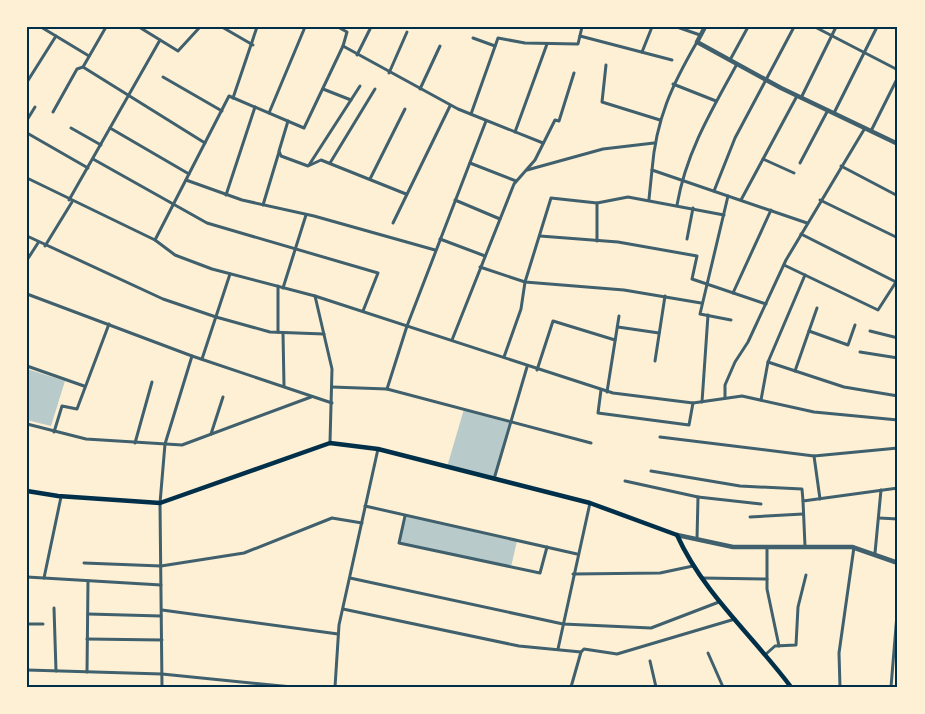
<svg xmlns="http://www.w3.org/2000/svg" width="925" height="714" font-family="'Times New Roman',serif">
<rect width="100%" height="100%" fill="#fdf0d5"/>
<g fill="#b9caca">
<path d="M27,369L65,381L51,426L27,420Z"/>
<path d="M464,409L511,423L494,479L447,467Z"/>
<path d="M405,516L517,541L511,567L399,543Z"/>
</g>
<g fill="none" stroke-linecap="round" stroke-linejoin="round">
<g stroke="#3f606c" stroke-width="3">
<path d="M41,27L89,56"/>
<path d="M139,27L178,51L200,27"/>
<path d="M222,27L253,45"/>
<path d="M677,27L700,35"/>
<path d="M815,27L898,70"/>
<path d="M580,36L672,60"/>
<path d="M473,38L495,46"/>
<path d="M697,42C672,85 656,119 652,170L807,223"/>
<path d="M343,46L458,109L543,143"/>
<path d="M642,52L652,27"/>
<path d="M357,55L371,27"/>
<path d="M730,60L748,27"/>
<path d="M606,65L602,102L660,120"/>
<path d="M83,67L205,143"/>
<path d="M389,73L407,32"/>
<path d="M163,77L222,111"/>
<path d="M27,82L56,36"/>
<path d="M673,84L716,101"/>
<path d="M323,89L351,100"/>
<path d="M420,89L440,46"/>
<path d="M233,98L257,27"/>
<path d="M801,98L836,27"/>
<path d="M53,112L77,69L83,67L106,27"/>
<path d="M269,113L305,27"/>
<path d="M834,113L877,27"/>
<path d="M471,114L498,38L525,43L578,44L582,27"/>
<path d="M27,120L35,107"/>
<path d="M288,121L279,151L281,156L308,166L321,160L406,194"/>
<path d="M71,128L101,145"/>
<path d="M110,128L189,174"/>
<path d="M871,131L898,77"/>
<path d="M515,132L547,44"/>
<path d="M27,133L88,168"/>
<path d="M93,159L207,223L378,273L363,311"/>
<path d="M763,159L794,173"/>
<path d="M330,163L375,89"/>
<path d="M470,163L516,181"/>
<path d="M800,163L828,110"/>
<path d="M309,165L360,86"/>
<path d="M841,166L898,196"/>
<path d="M527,170L603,149L654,143"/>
<path d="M27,178L155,240L175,255L212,269L315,296L613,393L693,403L742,396L814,412L898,420"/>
<path d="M370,179L405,109"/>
<path d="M186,180L242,200L314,216L435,250"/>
<path d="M714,191L735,138L794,27"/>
<path d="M226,195L255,107"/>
<path d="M728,196L700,314L731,320"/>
<path d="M649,199L652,170"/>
<path d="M69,200L160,40"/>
<path d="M455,200L500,219"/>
<path d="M741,200L797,96"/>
<path d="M820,200L898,238"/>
<path d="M263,205L279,152"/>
<path d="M677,205C686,153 711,111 737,64"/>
<path d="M393,223L450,106"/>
<path d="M801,234L896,282"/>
<path d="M27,236L163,299L216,317L270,332L324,334"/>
<path d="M540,236L618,242L697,256L692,279L766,304"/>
<path d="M440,239L485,256"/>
<path d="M687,239L693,208"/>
<path d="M155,240L229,96L304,128L343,46L347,32L338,27"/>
<path d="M597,241V203"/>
<path d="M45,246L72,202"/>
<path d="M27,260L38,243"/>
<path d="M784,265L878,310L896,282"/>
<path d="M480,267L525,282L624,290L701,303"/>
<path d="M283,288L306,215"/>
<path d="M733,293L771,210"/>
<path d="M27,294L192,356L332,403"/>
<path d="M315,296L332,369L330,442"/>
<path d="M618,327L659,333"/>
<path d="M809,331L848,345L855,325"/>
<path d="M870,331L898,338"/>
<path d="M278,332V286"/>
<path d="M283,333L284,386"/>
<path d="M452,340L514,184L535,160L555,120L559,121L574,73"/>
<path d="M860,352L898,358"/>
<path d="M504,357L521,309L525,282L551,198L597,203L628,197L724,215"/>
<path d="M202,359L230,274"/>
<path d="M655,361L665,296"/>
<path d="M768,362L844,387L898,396"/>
<path d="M27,366L84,386"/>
<path d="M537,370L553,321L615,340"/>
<path d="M795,371L817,308"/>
<path d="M332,387L387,389L591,443"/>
<path d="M387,389L407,326L486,121"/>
<path d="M601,390L598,413L689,425L693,403"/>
<path d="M607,392L619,316"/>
<path d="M725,398V385L735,362L748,342L786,260L865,128"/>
<path d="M761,400L768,362L805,275"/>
<path d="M702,402L708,315"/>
<path d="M27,424L86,439L182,445L311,397"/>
<path d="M54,432L62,406L77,409L109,324"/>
<path d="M211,434L223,397"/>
<path d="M660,437L814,456L898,448"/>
<path d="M135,443L152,382"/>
<path d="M814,456L820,499"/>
<path d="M651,471L740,486L802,489L803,501"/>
<path d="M494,479L527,367"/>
<path d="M625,481L698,497"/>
<path d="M365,506L577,554"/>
<path d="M405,516L399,543L540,573L547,547"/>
<path d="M750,517L803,514"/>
<path d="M879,518L898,519"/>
<path d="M697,539L698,497L761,504"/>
<path d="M805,546L803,501L898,488"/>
<path d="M767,547V589L779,646"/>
<path d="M875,553L881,490"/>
<path d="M84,563L161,566L244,553L332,518L362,523"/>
<path d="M573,574L660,573L693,566"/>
<path d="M27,577L161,585"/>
<path d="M44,578L61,497"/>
<path d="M350,578L563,624L651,628L719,602"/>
<path d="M702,578L767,579"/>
<path d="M54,608L56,671"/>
<path d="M343,609L519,646L581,652L584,649L617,654L735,619"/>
<path d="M162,610L338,634"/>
<path d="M88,614L161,616"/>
<path d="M27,624H43"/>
<path d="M87,639L162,640"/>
<path d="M558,649L590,503"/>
<path d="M708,653L723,687"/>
<path d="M766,654L775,646L796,645L798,607L806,575"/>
<path d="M650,661L656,687"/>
<path d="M27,670L162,674L292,687"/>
<path d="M87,672L88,581"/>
<path d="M162,687L160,503L165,444L192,356"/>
<path d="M335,687L339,625L378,449"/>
<path d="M571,687L581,652"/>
<path d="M703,687H705"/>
<path d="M840,687L839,653L854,547"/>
<path d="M891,687L898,602"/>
</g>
<g stroke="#3f606c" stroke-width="4.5">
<path d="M705,27L697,42L781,88L898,144"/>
<path d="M677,535L733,547H852L898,563"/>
</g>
<path stroke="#003049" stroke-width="4.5" d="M27,491L58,496L160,503L330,443L378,449L590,503L677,535C703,593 753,636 791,687"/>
</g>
<rect width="925" height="714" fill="none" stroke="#fdf0d5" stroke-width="57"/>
<rect x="28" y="28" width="868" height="658" fill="none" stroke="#003049" stroke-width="2"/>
</svg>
